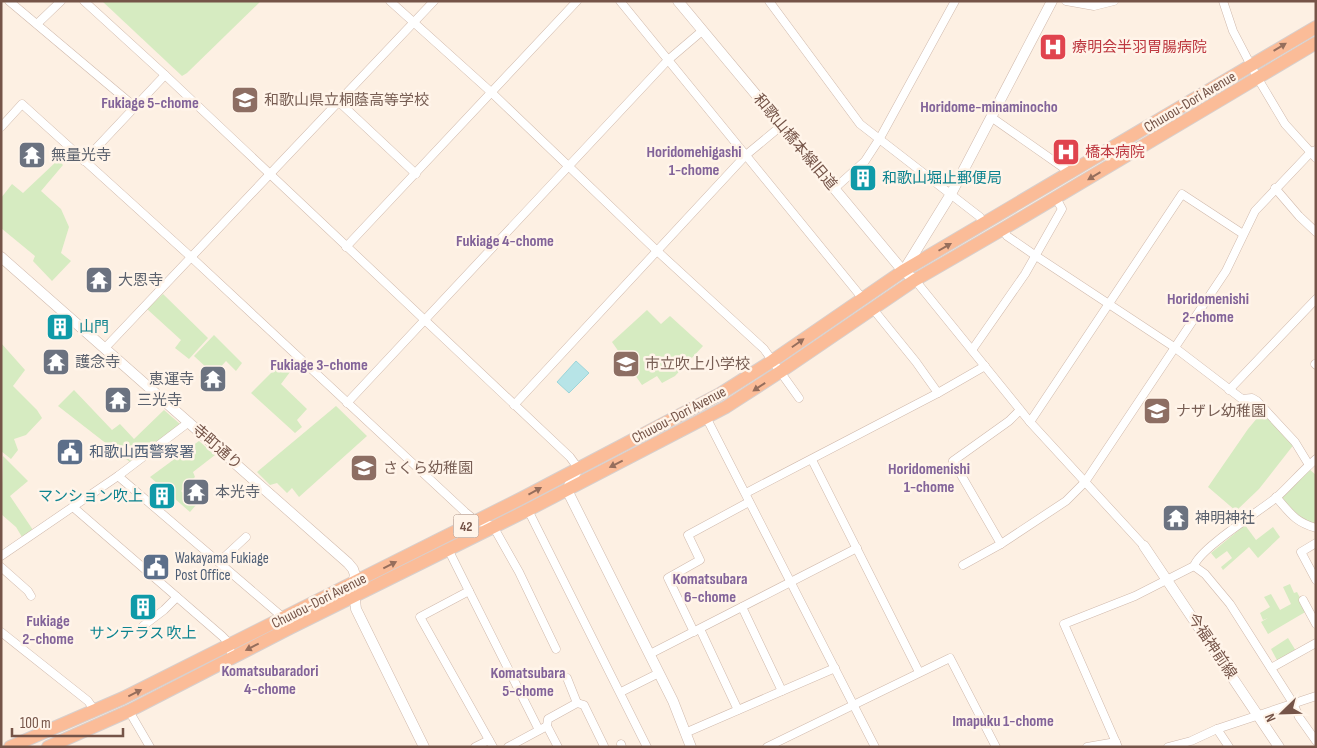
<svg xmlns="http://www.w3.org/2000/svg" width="1317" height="748" font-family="'Sofia Sans Condensed','Noto Sans JP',sans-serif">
<rect width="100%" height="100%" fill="#fdf0e3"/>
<g fill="#d6ebc1">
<path d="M102,1H261L187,73L182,76Z"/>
<path d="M58,160L63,165L41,191L61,209L69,227L61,253L71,261L52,281L33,261L35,256L1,228V198L12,184L23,193Z"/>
<path d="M163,294L208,338L189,359L175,348L181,340L147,309Z"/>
<path d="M647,310L661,324L670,316L703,346L675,376L662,383L657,376L642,385L612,342Z"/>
<path d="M214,335L242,363L236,371L226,361L206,383L199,377L207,368L194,356Z"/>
<path d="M1,343L25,370L13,386L37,410L42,418L26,435L14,439L18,450L11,459L1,451Z"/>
<path d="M281,363L290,372L281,384L307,409L297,420L302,427L295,433L251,393Z"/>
<path d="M74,390L112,430L120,424L134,439L164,410L180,424L130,462L58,406Z"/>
<path d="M1257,405L1295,443L1259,489L1236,511L1208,487L1248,429L1258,417L1253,411Z"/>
<path d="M336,406L367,436L299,497L292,488L287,493L277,483L270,485L257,472Z"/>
<path d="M199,441L215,455L193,472L195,477L181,491L196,505L190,512L150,477Z"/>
<path d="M3,456L28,481L10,496L33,530L22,537L16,527L1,514Z"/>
<path d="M1309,469L1316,475V525L1302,522L1280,496Z"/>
<path d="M1245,525L1256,540L1273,527L1280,537L1258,558L1249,547L1223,570L1221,567L1232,558L1227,551L1216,559L1211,553Z"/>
<path d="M1290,584L1294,593L1297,592L1307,611L1268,634L1261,622L1268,618L1263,620L1260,613L1270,607L1264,597L1271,594L1280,610L1291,604L1283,587Z"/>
<path d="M1288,638L1296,651L1278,662L1271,649Z"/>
</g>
<path fill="#b7e4e7" stroke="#9dd5d9" d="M576,361L589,373L569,393L557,382Z"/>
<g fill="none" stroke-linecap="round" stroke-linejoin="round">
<g stroke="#d0b9ac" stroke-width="9">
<g id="minor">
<path d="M9,1L135,107"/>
<path d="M84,1L165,75L570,457L578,468"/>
<path d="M390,1L491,92L656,250L764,349L799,398"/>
<path d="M620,1L863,299"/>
<path d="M769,1L860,124L980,217L982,226"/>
<path d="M1066,1L1094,6L1114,1"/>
<path d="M1223,1L1233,31L1257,77L1285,124L1316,158"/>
<path d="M37,24L61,1"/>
<path d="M338,101L416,174"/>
<path d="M991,117L1071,173"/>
<path d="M1,127L22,104L191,257L465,512L476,521L493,526L519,572L556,649"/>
<path d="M84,161L165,75"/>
<path d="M1275,188L1299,216L1316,232"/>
<path d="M834,189L865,161L880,138L955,1"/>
<path d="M1003,229L1007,236L1036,256L1174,347L1242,399L1252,398L1257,401L1295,442L1309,465"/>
<path d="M346,247L577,1"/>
<path d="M915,280L1030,422L1144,546"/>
<path d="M873,309L916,362L938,393"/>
<path d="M105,348L434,1"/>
<path d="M972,350L1025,274L1062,209L1056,198"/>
<path d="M1315,364L1316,365"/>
<path d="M1229,390L1316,299"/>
<path d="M347,403L668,60L702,31"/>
<path d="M514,405L746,155L781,126"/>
<path d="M706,417L875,747"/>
<path d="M1030,422L1182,194L1243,234"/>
<path d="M812,460L919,672"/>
<path d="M118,476L286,620"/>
<path d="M746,493L938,393L985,366"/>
<path d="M1276,497C1290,513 1295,522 1316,528"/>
<path d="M73,507L222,636L226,640L233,657"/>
<path d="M528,510L647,747"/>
<path d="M1316,543L1301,552L1316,580"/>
<path d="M1001,544L953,461L1009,421L1020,410"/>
<path d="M448,549L469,591L420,617L493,747"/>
<path d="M1,556L118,476L189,422"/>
<path d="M219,562L246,537"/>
<path d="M963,565L1001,544L1066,501L1085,482L1226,271L1255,211L1311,152L1316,150"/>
<path d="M1194,566L1205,574L1230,604L1293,703L1299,717L1316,741"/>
<path d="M1,567L28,591L31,596"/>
<path d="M469,591L539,730"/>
<path d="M1303,600L1316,624"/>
<path d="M742,607L782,691"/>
<path d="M143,626L164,610L177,597"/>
<path d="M700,629L738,710"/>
<path d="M1,632L88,701L95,711"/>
<path d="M694,632L668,578L700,560L688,535L749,502"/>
<path d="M650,654L857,548"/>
<path d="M1271,668L1316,643"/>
<path d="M621,692L659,673"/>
<path d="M577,703L584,705L604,746"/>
<path d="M129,711L150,747"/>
<path d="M547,726L548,719L577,703L567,678"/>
<path d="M1217,729L1229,747"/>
<path d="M685,733L835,668"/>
<path d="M621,744L622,747"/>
<path d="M475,747L489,740"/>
<path d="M508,747L547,726L558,747"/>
<path d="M767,747L950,658L996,747"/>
<path d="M1087,747L1116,742"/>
<path d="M1118,747L1064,624L1135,596L1194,566C1200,548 1260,511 1277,497C1290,485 1302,471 1316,459"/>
<path d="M1168,747L1191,741L1217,729L1316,696"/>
</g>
</g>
<g stroke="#d0b9ac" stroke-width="11">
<g id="tertiary">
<path d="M678,1L903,271L915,280"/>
<path d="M1,257L348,563L353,569L355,575L353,583L356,609L424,747"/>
<path d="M904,270L951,194L1052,1"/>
<path d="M578,468L567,490L673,701L691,747"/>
<path d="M1144,546L1279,747"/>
</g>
</g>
<g stroke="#d8cfcc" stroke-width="14">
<g id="trunk">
<path d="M10,747L123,698L522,498L720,394L772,361L903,271L1316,27"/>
<path d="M48,747L129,711L290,628L528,510L726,407L780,372L915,280L1003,229L1316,43"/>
</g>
</g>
<use href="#minor" stroke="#fff" stroke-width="8"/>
<use href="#tertiary" stroke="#fff" stroke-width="10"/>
<use href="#trunk" stroke="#fbbc98" stroke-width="12"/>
</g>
<defs><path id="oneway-solid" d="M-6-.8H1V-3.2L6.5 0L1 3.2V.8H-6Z" transform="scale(1.25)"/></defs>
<g fill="#966e5c">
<use href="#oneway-solid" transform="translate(1280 47) rotate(-31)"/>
<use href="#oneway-solid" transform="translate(1094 176) rotate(149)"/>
<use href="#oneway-solid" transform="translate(945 247) rotate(-30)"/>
<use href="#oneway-solid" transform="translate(798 343) rotate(-35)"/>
<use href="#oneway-solid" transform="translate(759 387) rotate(146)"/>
<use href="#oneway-solid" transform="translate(616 464) rotate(153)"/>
<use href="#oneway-solid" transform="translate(535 491) rotate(-29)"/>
<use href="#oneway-solid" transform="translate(390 565) rotate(-27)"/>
<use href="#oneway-solid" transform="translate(252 647) rotate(153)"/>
<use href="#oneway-solid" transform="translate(135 693) rotate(-27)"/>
</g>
<defs>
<g id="hospital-square" transform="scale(1.4375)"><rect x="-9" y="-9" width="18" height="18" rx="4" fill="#e0444e" stroke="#fff4e9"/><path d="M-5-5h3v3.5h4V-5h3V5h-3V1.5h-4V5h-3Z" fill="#fff"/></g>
<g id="school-square" transform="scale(1.4375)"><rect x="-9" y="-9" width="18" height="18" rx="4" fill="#8d6e63" stroke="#fff4e9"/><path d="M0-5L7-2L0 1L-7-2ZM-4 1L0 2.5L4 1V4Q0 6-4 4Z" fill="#fff"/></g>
<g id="temple-square" transform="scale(1.4375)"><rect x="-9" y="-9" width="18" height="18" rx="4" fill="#6b7280" stroke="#fff4e9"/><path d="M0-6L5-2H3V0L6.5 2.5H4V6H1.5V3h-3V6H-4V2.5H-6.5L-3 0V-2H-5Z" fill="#fff"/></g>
<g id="building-square" transform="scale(1.4375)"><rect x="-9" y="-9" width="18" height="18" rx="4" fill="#0f9aa8" stroke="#fff4e9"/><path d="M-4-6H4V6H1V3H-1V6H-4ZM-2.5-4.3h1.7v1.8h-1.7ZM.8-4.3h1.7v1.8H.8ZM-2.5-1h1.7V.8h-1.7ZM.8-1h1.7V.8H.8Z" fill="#fff"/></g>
<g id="civic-square" transform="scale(1.4375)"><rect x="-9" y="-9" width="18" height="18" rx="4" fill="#5c6f8a" stroke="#fff4e9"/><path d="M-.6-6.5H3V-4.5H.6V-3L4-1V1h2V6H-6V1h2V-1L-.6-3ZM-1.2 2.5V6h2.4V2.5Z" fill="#fff"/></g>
</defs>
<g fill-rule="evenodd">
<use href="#hospital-square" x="1053" y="47"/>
<use href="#school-square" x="245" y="100"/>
<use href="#hospital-square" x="1066" y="152"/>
<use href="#temple-square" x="32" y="155"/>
<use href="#building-square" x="863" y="178"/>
<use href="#temple-square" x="99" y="280"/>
<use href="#building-square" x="60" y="327"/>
<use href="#temple-square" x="56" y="362"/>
<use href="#school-square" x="626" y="364"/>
<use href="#temple-square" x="213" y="379"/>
<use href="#temple-square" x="118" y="400"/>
<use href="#school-square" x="1157" y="411"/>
<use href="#civic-square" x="70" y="452"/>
<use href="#school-square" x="364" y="468"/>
<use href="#temple-square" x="196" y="492"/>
<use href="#building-square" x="162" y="496"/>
<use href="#temple-square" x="1176" y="518"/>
<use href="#civic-square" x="156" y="567"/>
<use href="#building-square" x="143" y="607"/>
</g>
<g text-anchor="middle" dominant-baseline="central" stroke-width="5" stroke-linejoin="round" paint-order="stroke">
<rect fill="#fff4e9" stroke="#9e8478" stroke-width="1" x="453.5" y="514.5" width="25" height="23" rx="4"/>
<g font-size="14" font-weight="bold" fill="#755448">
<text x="466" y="526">42</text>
</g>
<g font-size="15" fill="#be3a42" stroke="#fff4e9" text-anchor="start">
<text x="1072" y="47">療明会半羽胃腸病院</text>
<text x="1085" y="152">橋本病院</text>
</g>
<g font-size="15" fill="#785e54" stroke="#fff4e9" text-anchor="start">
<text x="264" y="100">和歌山県立桐蔭高等学校</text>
<text x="645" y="364">市立吹上小学校</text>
<text x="1176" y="411">ナザレ幼稚園</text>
<text x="383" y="468">さくら幼稚園</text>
</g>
<g font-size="15" fill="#755448" stroke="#fff4e9">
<text transform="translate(1190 102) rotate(-31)">Chuuou-Dori Avenue</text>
<text transform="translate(795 142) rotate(50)">和歌山橋本線旧道</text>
<text transform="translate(679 415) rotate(-28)">Chuuou-Dori Avenue</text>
<text transform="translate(217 447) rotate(41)">寺町通り</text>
<text transform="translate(319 601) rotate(-27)">Chuuou-Dori Avenue</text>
<text transform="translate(1212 646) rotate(56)">今福神前線</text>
</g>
<g font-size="15" fill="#5b616d" stroke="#fff4e9" text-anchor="start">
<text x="51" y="155">無量光寺</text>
<text x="118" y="280">大恩寺</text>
<text x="75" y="362">護念寺</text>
<text x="194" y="379" text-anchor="end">恵運寺</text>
<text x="137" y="400">三光寺</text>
<text x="215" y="492">本光寺</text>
<text x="1195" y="518">神明神社</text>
</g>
<g font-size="15" fill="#0d838f" stroke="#fff4e9" text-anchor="start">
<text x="882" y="178">和歌山堀止郵便局</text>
<text x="79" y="327">山門</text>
<text x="143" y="496" text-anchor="end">マンション吹上</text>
<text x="143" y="633" text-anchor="middle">サンテラス 吹上</text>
</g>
<g font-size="15" fill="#4e5e75" stroke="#fff4e9" text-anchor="start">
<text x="89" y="452">和歌山西警察署</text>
<text x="175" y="558">Wakayama Fukiage<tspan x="175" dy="17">Post Office</tspan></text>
</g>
<g font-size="16" font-weight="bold" fill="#826399" stroke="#fff4e9">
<text x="150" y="103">Fukiage 5-chome</text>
<text x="989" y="107">Horidome-minaminocho</text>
<text x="694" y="152">Horidomehigashi<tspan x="694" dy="18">1-chome</tspan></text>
<text x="505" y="241">Fukiage 4-chome</text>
<text x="1208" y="299">Horidomenishi<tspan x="1208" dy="18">2-chome</tspan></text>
<text x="319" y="365">Fukiage 3-chome</text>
<text x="929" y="469">Horidomenishi<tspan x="929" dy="18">1-chome</tspan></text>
<text x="710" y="579">Komatsubara<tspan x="710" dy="18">6-chome</tspan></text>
<text x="48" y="621">Fukiage<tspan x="48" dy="18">2-chome</tspan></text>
<text x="270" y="671">Komatsubaradori<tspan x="270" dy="18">4-chome</tspan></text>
<text x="528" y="673">Komatsubara<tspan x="528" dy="18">5-chome</tspan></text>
<text x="1003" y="721">Imapuku 1-chome</text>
</g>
</g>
<rect width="1317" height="748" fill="none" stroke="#755448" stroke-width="5"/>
<g transform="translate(1282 713) rotate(247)" stroke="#fff4e9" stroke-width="4" paint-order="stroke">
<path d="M0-4L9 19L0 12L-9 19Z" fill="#755448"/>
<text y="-8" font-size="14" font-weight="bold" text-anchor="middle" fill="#755448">N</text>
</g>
<path d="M12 728v8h111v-8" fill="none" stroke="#755448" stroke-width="2.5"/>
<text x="20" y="728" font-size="15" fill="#755448" stroke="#fff4e9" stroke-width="4" paint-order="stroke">100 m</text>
</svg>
